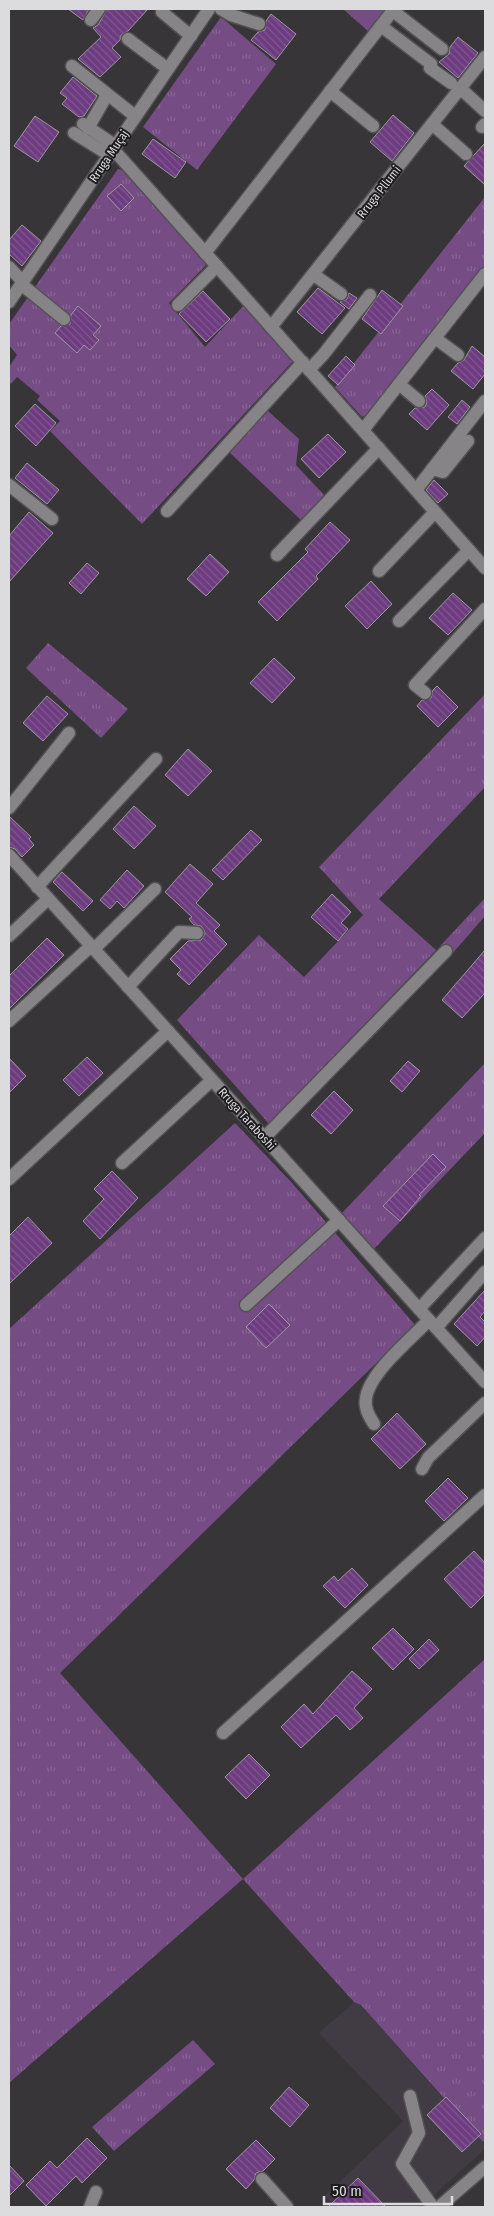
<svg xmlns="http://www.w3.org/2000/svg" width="494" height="2216" font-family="'Fira Sans Condensed',sans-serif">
<defs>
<pattern id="grass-tufts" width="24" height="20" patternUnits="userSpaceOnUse" patternTransform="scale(1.25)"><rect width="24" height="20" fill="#754c84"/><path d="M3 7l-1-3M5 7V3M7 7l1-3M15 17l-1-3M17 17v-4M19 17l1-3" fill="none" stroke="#886595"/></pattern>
<pattern id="building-back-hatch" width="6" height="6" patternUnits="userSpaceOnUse" patternTransform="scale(1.25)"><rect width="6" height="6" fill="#6d3b7f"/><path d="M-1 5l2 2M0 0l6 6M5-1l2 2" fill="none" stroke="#815791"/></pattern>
</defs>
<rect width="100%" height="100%" fill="#373538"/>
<path fill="#413b44" d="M354,2002L361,2005L485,2145V2149L421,2207H335L325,2196L403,2121L319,2033Z"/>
<g fill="url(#grass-tufts)">
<path d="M343,9H386L368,31Z"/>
<path d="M221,17L276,64L197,170L143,127Z"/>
<path d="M118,169L125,170L207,264L169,303L205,347L244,305L295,359L142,524L50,431L60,421L37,400L40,396L17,377L11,384L9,382V367L17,355L9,345V324Z"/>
<path d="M485,197V270L367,415L362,417L335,387Z"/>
<path d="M268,411L299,439L296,465L325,496L302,521L228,451Z"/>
<path d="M48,643L128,709L101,738L26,668Z"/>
<path d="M485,694V787L379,899L436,950L269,1124L177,1020L259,935L304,977L363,915L319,867Z"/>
<path d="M485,898V916L452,954L441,945Z"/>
<path d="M485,1063V1133L374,1249L341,1214Z"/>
<path d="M235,1123L292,1183L415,1325L60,1673L243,1879L485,1659V2141L483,2142L361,2005L354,2002L243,1879L9,2083V1329Z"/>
<path d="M193,2040L215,2064L114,2151L92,2127Z"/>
</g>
<g fill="url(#building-back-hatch)" stroke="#9b989d">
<path d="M68,9H89L83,20Z"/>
<path d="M107,9H148L128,31L121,35L120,40L112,48L121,57L100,77L78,59L101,37L93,28L98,25Z"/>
<path d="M271,14L296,34L276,60L251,40L258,32L265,30L266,21Z"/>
<path d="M458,37L478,53L458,78L439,62L449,54L450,47Z"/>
<path d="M73,77L97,96L84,116L79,117L62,104L67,98L60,93Z"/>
<path d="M393,115L414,133L392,161L370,142Z"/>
<path d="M35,116L59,132L38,162L14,146Z"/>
<path d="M153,139L186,162L175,178L142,154Z"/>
<path d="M485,143V185L464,166Z"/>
<path d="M121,184L134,198L121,211L107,196Z"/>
<path d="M22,225L41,241L22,266L9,254V240Z"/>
<path d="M318,288L345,308L322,334L297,312Z"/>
<path d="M382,290L403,306L381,334L362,319Z"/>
<path d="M203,291L230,319L206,342L179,314Z"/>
<path d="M349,293L357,298L349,309L340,302L347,299Z"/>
<path d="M78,306L101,326L93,335L99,340L90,350L84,345L77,353L55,333L61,326L70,324L71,315Z"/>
<path d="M472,346L485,357V374L473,389L451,371L458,363L464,360Z"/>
<path d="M346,356L355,365L338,385L328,376Z"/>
<path d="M432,389L449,405L427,430L409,414L415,408L425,407L427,402L425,396Z"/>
<path d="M462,400L470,407L457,424L448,417Z"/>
<path d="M35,404L56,423L36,446L15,426Z"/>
<path d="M328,434L346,452L319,478L301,459Z"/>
<path d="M27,463L59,490L47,504L15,478Z"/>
<path d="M434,480L448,494L438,503L426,490Z"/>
<path d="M29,512L53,533L9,582V536Z"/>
<path d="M330,522L350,540L316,576L318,579L277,621L258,602L308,552L305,549Z"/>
<path d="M210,554L229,572L206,596L187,579Z"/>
<path d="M87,563L99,573L81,594L69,583Z"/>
<path d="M371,581L392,604L367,629L345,606Z"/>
<path d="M453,593L472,610L448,635L429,618Z"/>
<path d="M274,658L295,678L272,703L250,683Z"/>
<path d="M437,686L458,707L438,727L417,706L422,700L431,698L433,690Z"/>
<path d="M47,696L68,714L43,741L23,723Z"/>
<path d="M188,749L212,771L188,796L165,775Z"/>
<path d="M134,806L156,826L134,849L113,829Z"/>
<path d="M9,816L31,837L29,839L34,845L22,857L15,849L9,847Z"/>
<path d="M251,830L262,840L223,880L212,870Z"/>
<path d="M190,864L213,884L196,903L220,925L214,931L227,944L189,985L177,974L181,970L170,959L188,941L201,940L205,934L204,930L201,926L194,925L189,919L192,917L165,892Z"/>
<path d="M127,870L144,886L124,908L117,901L110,909L100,900Z"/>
<path d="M62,872L93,901L83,911L53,882Z"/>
<path d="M332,894L351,912L341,923L348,929L338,941L311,917Z"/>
<path d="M47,938L64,955L9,1009V976Z"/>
<path d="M485,950V993L462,1018L442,1000Z"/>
<path d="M87,1057L103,1073L79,1096L63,1080Z"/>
<path d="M9,1058L26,1076L9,1093Z"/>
<path d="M408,1061L420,1071L402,1092L390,1081Z"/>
<path d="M334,1091L353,1110L331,1134L311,1115Z"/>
<path d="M433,1154L446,1167L419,1195L421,1196L400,1221L383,1206Z"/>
<path d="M112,1171L138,1198L100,1239L83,1221L104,1199L94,1189Z"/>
<path d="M28,1217L52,1243L9,1284V1236Z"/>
<path d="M485,1290V1311L480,1317L485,1322V1337L477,1346L454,1324Z"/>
<path d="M269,1304L290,1325L266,1348L246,1327Z"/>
<path d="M397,1413L426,1444L400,1469L371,1439Z"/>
<path d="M448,1478L468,1498L444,1521L425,1501Z"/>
<path d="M474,1551L485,1563V1594L471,1608L444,1579Z"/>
<path d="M352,1568L368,1585L345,1608L323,1586L334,1576L338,1581Z"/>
<path d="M393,1628L414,1649L393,1670L372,1648Z"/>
<path d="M429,1639L439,1650L419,1669L409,1659Z"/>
<path d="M352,1671L372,1689L354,1708L363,1718L350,1730L336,1715L301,1748L281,1727L304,1704L313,1714Z"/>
<path d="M249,1754L270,1775L246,1799L225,1777Z"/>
<path d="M289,2087L309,2105L290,2127L270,2108Z"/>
<path d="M446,2097L481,2134L462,2152L427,2115Z"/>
<path d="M87,2138L107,2158L82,2183L76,2176L46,2206L26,2185L50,2161L57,2168Z"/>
<path d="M256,2140L275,2159L263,2171L256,2173L254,2180L246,2189L226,2169Z"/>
<path d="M9,2165L24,2181L9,2196Z"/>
<path d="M358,2178L386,2207H328Z"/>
</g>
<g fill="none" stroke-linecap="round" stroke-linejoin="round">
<g stroke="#545154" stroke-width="15">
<g id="minor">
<path d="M163,9L162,12L191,36"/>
<path d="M221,9L231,15L259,24"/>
<path d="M393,11L442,49"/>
<path d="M91,20L99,9"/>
<path d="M381,26L431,64L430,68L451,83"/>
<path d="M128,39L168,69"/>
<path d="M72,66L135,116"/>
<path d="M460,88L485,111"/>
<path d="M330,91L373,126"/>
<path d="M83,124L116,146"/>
<path d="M432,124L466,154"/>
<path d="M482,127L485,124"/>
<path d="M88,128L107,95"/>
<path d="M74,133L109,155"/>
<path d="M113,149L485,568"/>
<path d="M205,253L394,9"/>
<path d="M9,267L23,282"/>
<path d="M314,275L341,294"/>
<path d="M21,284L64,319"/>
<path d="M9,302L209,9"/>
<path d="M178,305L217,266"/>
<path d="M271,327L485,57"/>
<path d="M435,338L458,355"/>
<path d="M309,370L323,355L370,295"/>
<path d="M399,384L419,401"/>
<path d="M363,430L485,274"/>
<path d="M432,469L443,472L468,441"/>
<path d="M9,485L52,519"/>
<path d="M416,490L485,401"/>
<path d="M167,511L303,362"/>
<path d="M277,555L379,448"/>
<path d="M379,571L435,512"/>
<path d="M399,621L469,550"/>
<path d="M425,693L415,685L485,609"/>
<path d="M9,808L69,733"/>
<path d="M9,855L485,1382"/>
<path d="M37,887L156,759"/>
<path d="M9,936L48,899"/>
<path d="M94,949L155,889"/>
<path d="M128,987L179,932L197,933"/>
<path d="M9,1021L91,946"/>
<path d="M264,1138L446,951"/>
<path d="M122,1163L212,1080"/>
<path d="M9,1179L168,1031"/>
<path d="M246,1305L339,1220"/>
<path d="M419,1309L485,1238"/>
<path d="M436,1328L485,1272"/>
<path d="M374,1424C369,1416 364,1408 366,1398C370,1372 411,1339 429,1320"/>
<path d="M422,1469L428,1458L485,1403"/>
<path d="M223,1733L485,1495"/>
<path d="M410,2096L419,2133L402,2164L433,2207"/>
<path d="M262,2179L287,2207"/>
<path d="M90,2207L96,2192"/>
<path d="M439,2207L485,2167"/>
</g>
</g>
<use href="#minor" stroke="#878488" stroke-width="12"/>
</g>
<g text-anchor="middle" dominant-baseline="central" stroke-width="4" stroke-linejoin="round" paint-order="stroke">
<g font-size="12" fill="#dcdbdd" stroke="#1e1d1e">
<text transform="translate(109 156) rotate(-56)">Rruga Muçaj</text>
<text transform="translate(379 192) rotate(-52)">Rruga Pllumi</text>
<text transform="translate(247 1119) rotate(48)">Rruga Taraboshi</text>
</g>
</g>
<rect width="494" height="2216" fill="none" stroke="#dcdbdd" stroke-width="20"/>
<path d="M324 2196v8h128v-8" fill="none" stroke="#dcdbdd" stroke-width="2.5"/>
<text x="332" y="2196" font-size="15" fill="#dcdbdd" stroke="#1e1d1e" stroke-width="4" paint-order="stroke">50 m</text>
</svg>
